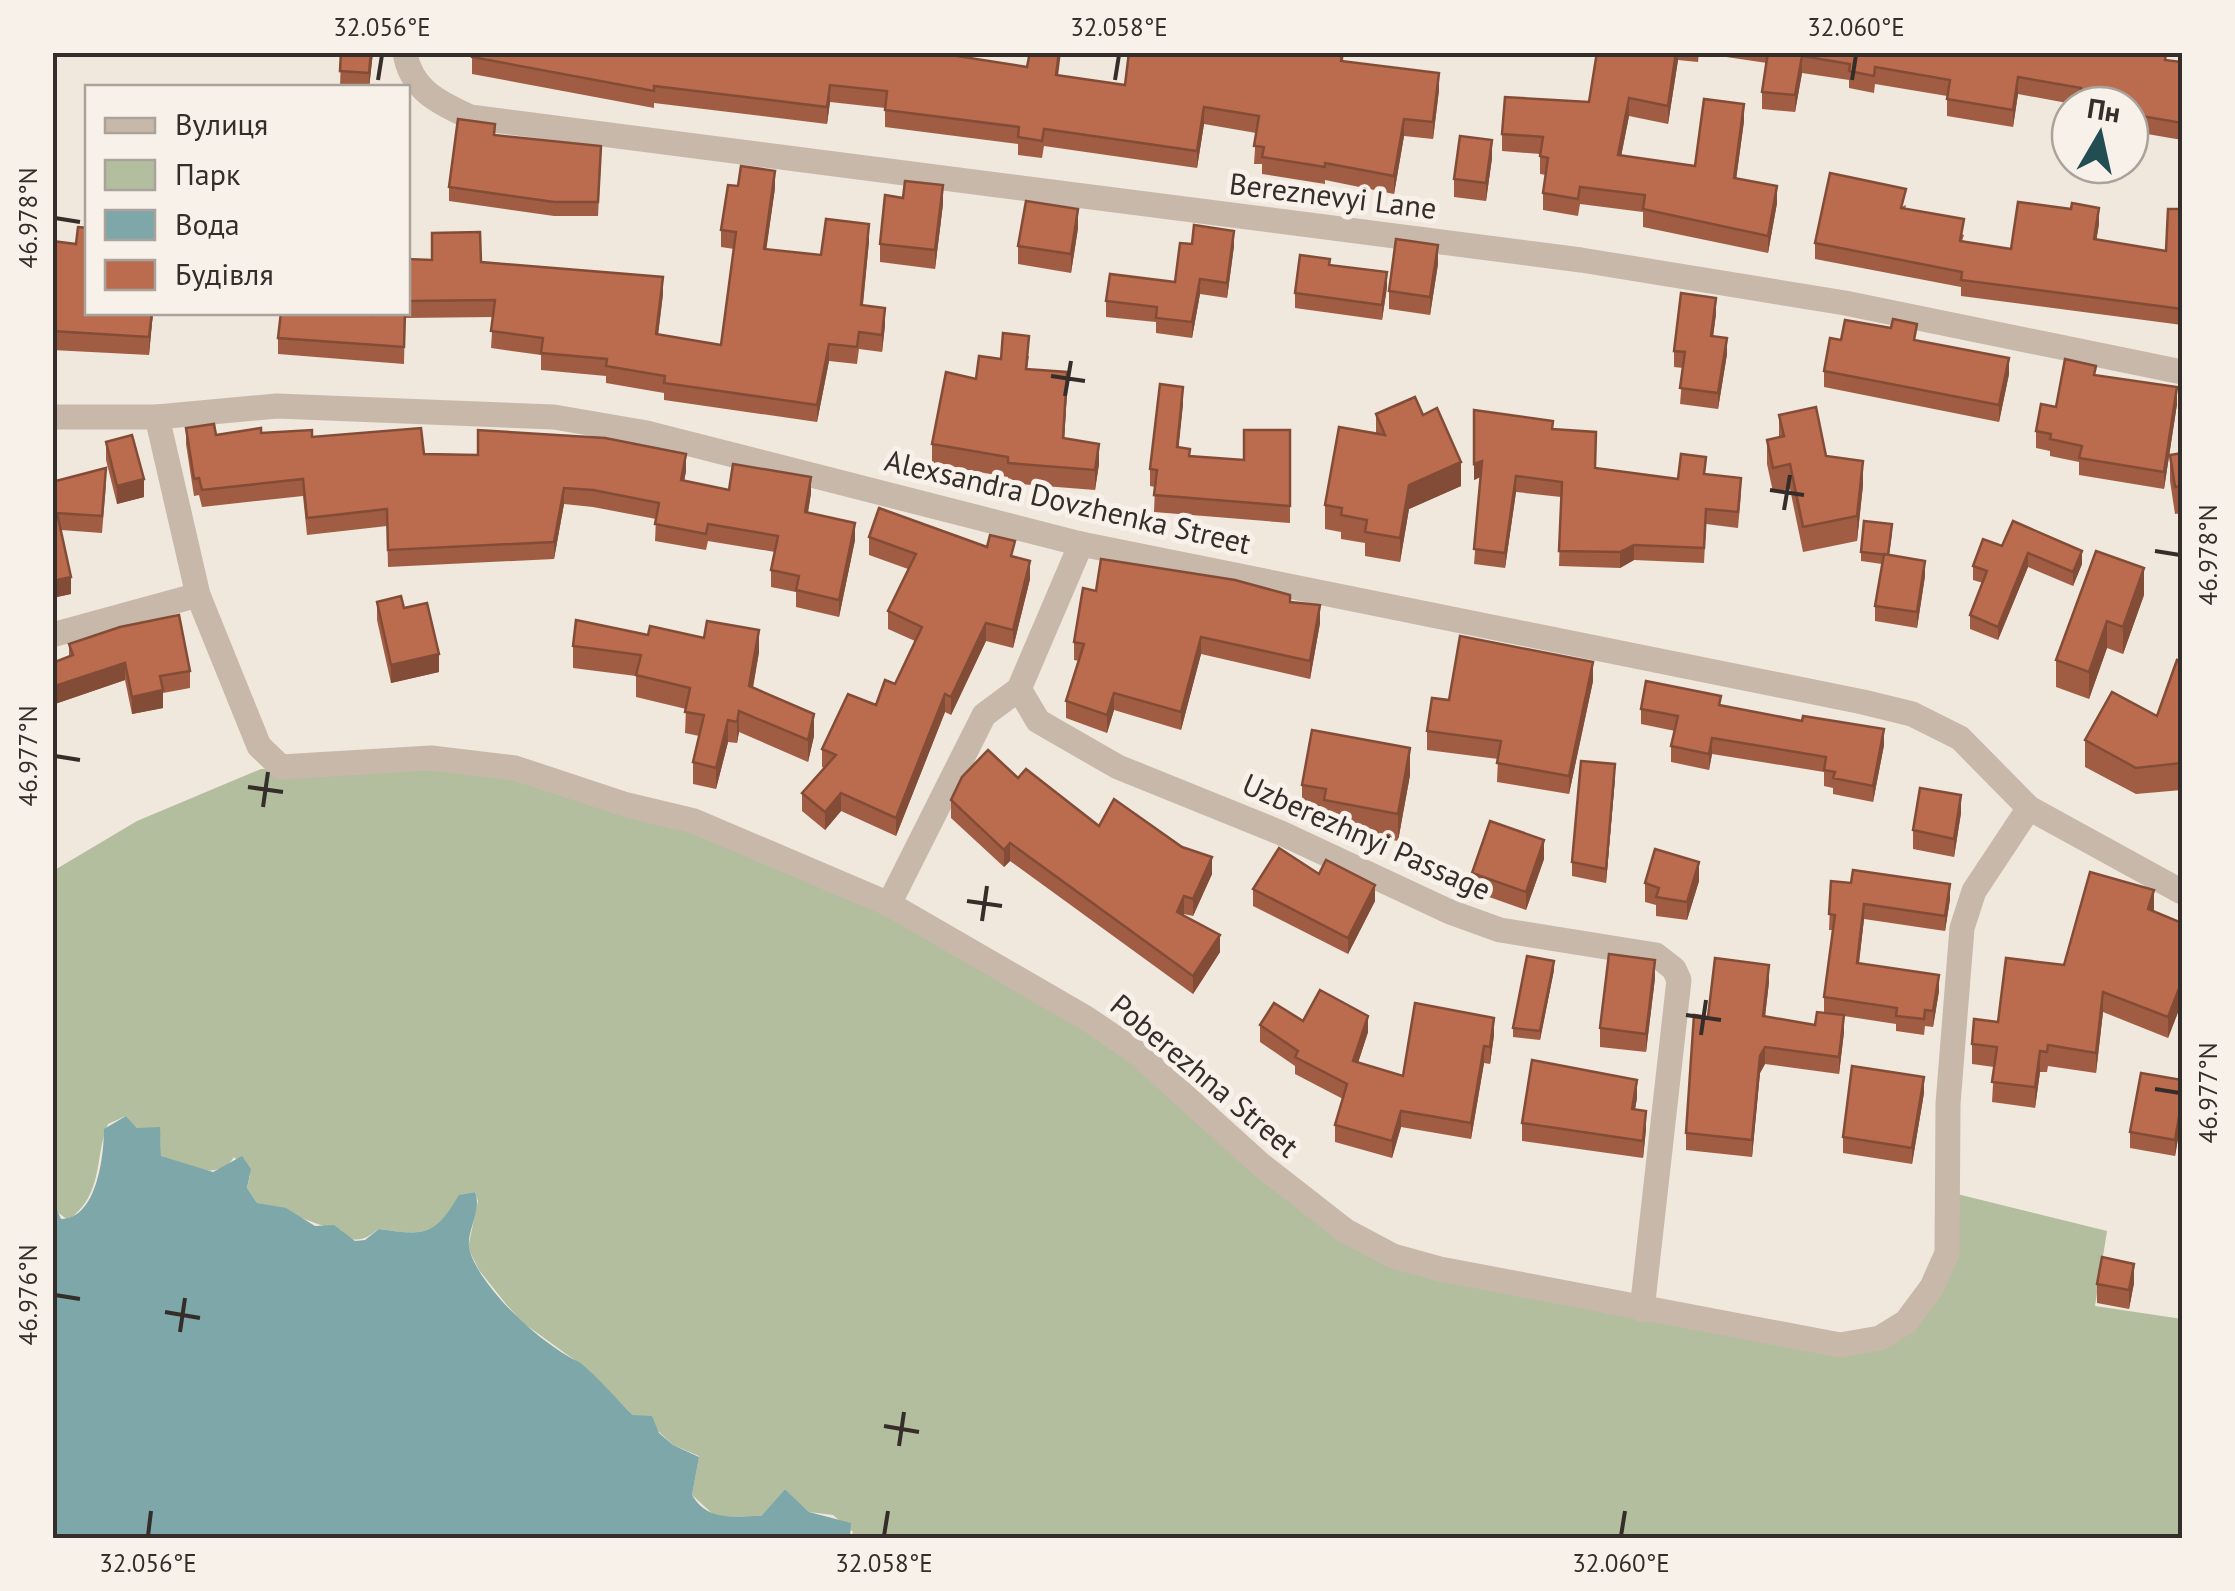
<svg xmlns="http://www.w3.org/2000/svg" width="2235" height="1591" font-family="'PT Sans',sans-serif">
<rect width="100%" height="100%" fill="#f0e7dd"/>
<path fill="#b2be9e" d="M345,766L508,774L756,852L913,929L1133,1056L1340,1233L1809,1348L1910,1331L1957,1194L2107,1231L2095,1306L2182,1319V1538H850L853,1532L833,1515L809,1512L785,1489L761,1516L716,1517L692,1495L699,1456L673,1445L644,1418L633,1415L587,1369L522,1322L506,1304L479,1270L468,1248L478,1201L475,1192L460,1195C434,1238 424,1235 379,1229C366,1238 362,1242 346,1238L341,1230C310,1225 289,1209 257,1203L247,1188L250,1175L234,1157C220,1181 181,1169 161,1156L160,1135L137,1128L126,1116L108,1124C94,1158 104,1195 68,1220L56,1211L53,871L137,821L261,769Z"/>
<path fill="#7ea7aa" d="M126,1116L137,1128L160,1127L161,1156L213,1172L242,1156L251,1169L247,1188L257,1203L286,1208L315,1226L334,1225L355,1241L365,1240L379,1229C423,1235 434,1238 459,1195L475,1192C483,1212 464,1233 470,1252C483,1291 542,1344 577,1361C588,1366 622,1405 633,1415L652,1416L659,1433L673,1445L699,1457L692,1495C708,1522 733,1516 761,1516L785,1489L809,1512L851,1523L850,1538H53V1201L61,1219C97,1219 104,1155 104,1129Z"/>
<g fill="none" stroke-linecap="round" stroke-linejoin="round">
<g stroke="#c7b8aa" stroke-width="25">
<path d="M405,52C410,89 439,103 470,117L1581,260L1845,303L2182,372"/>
<path d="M52,417H157L277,406L554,417L647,433L1081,544L1863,702L1912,714L1960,738L2029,808L2182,892"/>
<path d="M157,417L198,595L259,746L281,767L431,758L515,768L627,805L694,821L889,904L1086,1018L1136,1052L1260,1164L1346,1231L1393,1256L1440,1269L1840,1345L1880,1338L1906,1322L1932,1287L1947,1253L1948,1104L1962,928L1974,891L2029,808"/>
<path d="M52,635L198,595"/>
<path d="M1019,689L1038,721L1118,767L1281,833L1450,912L1500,930L1656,955L1674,969L1679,980L1642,1310"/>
<path d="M889,904L984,715L1019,689L1081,544"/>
</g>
</g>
<g fill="#a15d44">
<path d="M341,52H373L369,88H340Z"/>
<path d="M472,52L960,57L1058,75L1125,85L1344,52L1343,61L1439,90L1433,139L1404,136L1394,194L1325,180V184L1262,174V164H1254L1256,133L1204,124L1197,168L1044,146L1042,158L1018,155V144L885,127V108L830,102L827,124L654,103V108L472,74Z"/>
<path d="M1597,52H2160L2166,60L2182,62V140L2130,131V105H2078L2018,94L2013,127L1947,116V96L1875,84L1874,93L1849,88V80L1802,73L1795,112L1762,109V92L1767,63L1699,53L1698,62L1678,60L1668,124L1629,116L1621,156L1695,166L1744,121L1736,179L1777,203L1768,253L1643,227V212L1580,204L1578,216L1543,210V193L1546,175L1540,174V154L1502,151V134L1589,102Z"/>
<path d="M495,135L601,160L598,216H554L449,201V187Z"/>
<path d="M1492,158L1486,201L1454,197V179Z"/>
<path d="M775,188L766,249L821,255L869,241L863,305L885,325L882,352L859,349L857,364L829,361L817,422L664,400V393L606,383V376L541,370V355L491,348L493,317L405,318L404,364L278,354V338L281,312H323L373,315V312H408V259L481,262L663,294L658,335L721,345L734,249L721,247V230Z"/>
<path d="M903,198L943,204L935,269L880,262V244Z"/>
<path d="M1906,205L1905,209L1964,235L1962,241L2011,249L2099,224L2096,239L2166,251L2182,209V325L1961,296V287L1815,259V243Z"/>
<path d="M1078,228L1071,273L1018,264V246Z"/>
<path d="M52,241L88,312H153L149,355L52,350Z"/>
<path d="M1234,246L1227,298L1200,294L1192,338L1156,333V322L1106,317V301L1175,282Z"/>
<path d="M1438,264L1430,315L1389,309V291Z"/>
<path d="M1330,265L1387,287L1382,320L1295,308V293Z"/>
<path d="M1716,314L1713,336L1727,354L1718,409L1680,404L1683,368L1674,367V351Z"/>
<path d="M1841,340H1917L2009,374L1999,422L1824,387V371Z"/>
<path d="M1029,356L1027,370L1067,392L1064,438L1099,464L1095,490L1008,483V477L932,464V444L976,379L1001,359Z"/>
<path d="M2096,375L2177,404L2164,489L2079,475V462L2050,456V451L2036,448V431Z"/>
<path d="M1183,404L1178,447L1190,456L1244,460L1290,430V523L1154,512L1155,487L1150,486V469Z"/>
<path d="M1474,410L1553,429L1595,468L1678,479L1706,475L1741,494L1738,528L1706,524L1704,563L1634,560L1620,568L1559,566L1561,497L1516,492L1505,568L1474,564L1481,477L1474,480Z"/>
<path d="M1376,414L1423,415L1461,486L1409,509L1400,562L1365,556V543L1341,539V532L1325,529V505L1376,434Z"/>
<path d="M1779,415L1826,456L1863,485L1857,541L1803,552L1790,489L1773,492L1767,464V440L1779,437Z"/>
<path d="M186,428L216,435L261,433L312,437L424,454L686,471L684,481L729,490L811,493L808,513L855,540L839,617L796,607V592L771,587V570L775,552L708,541L706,550L655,541L656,519L593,507L564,504L554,559L388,567L387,526L307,535L303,496L202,507L199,495L194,496L186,444Z"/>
<path d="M106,442L144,497L117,504L106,460Z"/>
<path d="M2182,453V513L2175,514L2170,481V455Z"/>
<path d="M52,482L106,485L102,533L61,530L71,594L52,598Z"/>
<path d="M1892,534L1889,555L1925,576L1917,628L1875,621V606L1882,564L1861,561V552Z"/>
<path d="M869,537L1015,557L1030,579L1013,648L986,641L951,715L945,712L896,836L841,811L825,830L802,811V793L824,768L822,767V749L876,705L895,684L915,641L888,629V611L908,569L869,555Z"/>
<path d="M2002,546L2082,564L2073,586L2028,567L1998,640L1970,629V615L1983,583L1973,580V566Z"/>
<path d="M1096,591L1290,602L1320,623L1310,679L1201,654L1181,730L1114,710L1107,733L1066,718V701L1079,661L1074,660V642Z"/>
<path d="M2144,595L2123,654L2107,648L2089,699L2056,687V660Z"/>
<path d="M377,602L404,608L439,672L391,683L377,620Z"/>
<path d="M648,635L759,652L753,688L814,736L808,762L739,732L737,743L728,742L716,789L693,784V762L699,736L685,733L686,709L636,697V676L573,668V646Z"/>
<path d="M69,644L190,671V688L163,693V708L132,714L125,680L52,705V663L69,657Z"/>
<path d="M2182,662V790L2136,794L2085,767V740L2157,716Z"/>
<path d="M1593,681L1569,794L1497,782L1498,759L1427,750V731L1449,700Z"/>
<path d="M1721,705L1884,745L1873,802L1833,794V788L1824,786V772L1712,754L1709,770L1671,762V746L1675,731L1641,724V709Z"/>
<path d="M1410,775L1398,841L1324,828V816L1302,812V785Z"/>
<path d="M1018,778L1099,826L1212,874L1193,916L1184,914L1183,916L1220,952L1193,994L1010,861L1004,867L951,818V800Z"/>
<path d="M1615,778L1606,883L1572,876V862Z"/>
<path d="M1961,813L1954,857L1913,849V830Z"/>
<path d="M1544,859L1526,910L1472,891V873Z"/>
<path d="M1319,874L1375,901L1348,954L1253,906V889Z"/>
<path d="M1699,881L1687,920L1656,916V905L1645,902V883Z"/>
<path d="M1831,881L1950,899L1945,931L1864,919L1859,963L1939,991L1933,1027L1925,1026L1924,1035L1896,1031V1024L1844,1016V1032L1839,1074L1765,1064L1760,1073L1752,1157L1686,1150V1133L1708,1017L1769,982L1765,1017L1815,1025L1824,1012V997L1833,930H1829Z"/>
<path d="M2153,911L2182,923V1002L2168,1038L2103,1012L2096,1073L2048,1066L2047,1072H2040L2035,1108L1992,1102L1994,1067L1972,1064V1044L2064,965Z"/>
<path d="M1554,970L1540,1040L1513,1037V1028Z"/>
<path d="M1655,978L1646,1052L1600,1047V1028Z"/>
<path d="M1303,1021L1368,1032L1358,1063L1403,1076L1494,1035L1490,1064L1484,1063L1471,1139L1401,1127L1392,1158L1335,1142V1125L1343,1099L1295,1074V1066L1260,1042V1025Z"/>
<path d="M2182,1080V1134L2179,1133L2175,1156L2130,1148V1132Z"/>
<path d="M1924,1093L1912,1164L1843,1153V1137Z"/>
<path d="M1637,1098L1635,1109L1646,1129L1643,1158L1522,1141V1123Z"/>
<path d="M2134,1283L2129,1309L2097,1303V1284Z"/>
</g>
<g fill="#834c37">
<path d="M371,52H373L369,88V73Z"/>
<path d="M1059,52H1061L1056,92V75Z"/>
<path d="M1676,52H1678V60L1668,124V106Z"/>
<path d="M1802,56V73L1795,112V95Z"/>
<path d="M1439,73V90L1433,139V122Z"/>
<path d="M2018,77V94L2013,127V110Z"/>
<path d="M830,85V102L827,124V107Z"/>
<path d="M1629,98V116L1618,172V155Z"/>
<path d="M1744,104V121L1734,195V178Z"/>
<path d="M1204,107V124L1197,168V151Z"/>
<path d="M1404,119V136L1394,194V176Z"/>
<path d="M1492,140V158L1486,201V183Z"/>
<path d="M775,171V188L764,266V249Z"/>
<path d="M943,185V204L935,269V250Z"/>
<path d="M1777,186V203L1768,253V236Z"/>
<path d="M2099,208V224L2094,255V239Z"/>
<path d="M1078,209V228L1071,273V254Z"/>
<path d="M869,224V241L861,322V305Z"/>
<path d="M1234,231V246L1227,298V283Z"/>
<path d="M1438,245V264L1430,315V297Z"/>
<path d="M1387,272V287L1382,320V305Z"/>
<path d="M663,277V294L656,351V334Z"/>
<path d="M1200,279V294L1192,338V322Z"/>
<path d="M1716,298V314L1711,352V336Z"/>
<path d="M885,308V325L882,352V335Z"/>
<path d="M152,312H153L149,355V337Z"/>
<path d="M1727,338V354L1718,409V393Z"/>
<path d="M829,344V361L817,422V405Z"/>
<path d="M2009,358V374L1999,422V405Z"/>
<path d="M1067,372V392L1063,458V438Z"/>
<path d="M1183,387V404L1177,464V447Z"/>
<path d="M2177,387V404L2164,489V472Z"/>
<path d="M1099,444V464L1095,490V470Z"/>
<path d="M686,454V471L681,497V480Z"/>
<path d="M1482,461V476L1474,480V464Z"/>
<path d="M1863,461V485L1857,541V516Z"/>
<path d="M1461,462V486L1409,509L1400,562V538L1409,485Z"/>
<path d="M1516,476V492L1505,568V553Z"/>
<path d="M811,477V493L805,529V512Z"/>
<path d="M144,479V497L117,504V486Z"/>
<path d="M564,488V504L554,559V542Z"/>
<path d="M855,523V540L839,617V600Z"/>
<path d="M1634,545V560L1620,568V552Z"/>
<path d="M2082,551V564L2073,586V572Z"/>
<path d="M2028,553V567L1998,640V627Z"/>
<path d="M1030,561V579L1013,648V630Z"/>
<path d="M1925,561V576L1917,628V612Z"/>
<path d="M2144,568V595L2123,654V627Z"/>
<path d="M71,577V594L52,598V581Z"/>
<path d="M1320,605V623L1310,679V661Z"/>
<path d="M2107,621V648L2089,699V672Z"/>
<path d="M986,623V641L951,715V697Z"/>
<path d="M759,630V652L749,708V686Z"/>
<path d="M1201,637V654L1181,730V712Z"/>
<path d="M439,654V672L391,683V665Z"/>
<path d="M1593,662V681L1569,794V776Z"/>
<path d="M125,663V680L52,705V687Z"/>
<path d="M163,690V708L132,714V697Z"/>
<path d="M1114,693V710L1107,733V715Z"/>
<path d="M945,694V712L896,836V818Z"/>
<path d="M739,711V732L737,743V722Z"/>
<path d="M814,714V736L808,762V740Z"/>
<path d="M728,720V742L716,789V768Z"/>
<path d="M1884,729V745L1873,802V786Z"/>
<path d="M1712,738V754L1709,770V754Z"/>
<path d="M1410,748V775L1398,841V814Z"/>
<path d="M1615,764V778L1606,883V869Z"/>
<path d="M841,793V811L825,830V812Z"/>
<path d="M1961,795V813L1954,857V839Z"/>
<path d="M1544,840V859L1526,910V892Z"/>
<path d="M1010,843V861L1004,867V850Z"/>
<path d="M1212,857V874L1193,916V899Z"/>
<path d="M1699,862V881L1687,920V902Z"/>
<path d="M1950,884V899L1945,931V916Z"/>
<path d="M1375,885V901L1348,954V938Z"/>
<path d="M2154,890V910L2148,930V909Z"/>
<path d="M1184,896V914L1177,930V912Z"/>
<path d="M1864,904V919L1857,979V963Z"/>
<path d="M1220,935V952L1193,994V976Z"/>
<path d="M1655,960V978L1646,1052V1034Z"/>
<path d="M1554,961V970L1540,1040V1031Z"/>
<path d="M1769,965V982L1763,1033V1016Z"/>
<path d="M1939,975V991L1933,1027V1011Z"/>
<path d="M2182,981V1002L2168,1038V1017Z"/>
<path d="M2103,992V1012L2096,1073V1053Z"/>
<path d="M1844,1015V1032L1839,1074V1057Z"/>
<path d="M1368,1016V1032L1353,1078V1061Z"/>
<path d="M1494,1018V1035L1490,1064V1047Z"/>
<path d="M1484,1046V1063L1471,1139V1123Z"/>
<path d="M1765,1047V1064L1760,1073L1752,1157V1140L1760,1056Z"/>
<path d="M2040,1051V1072L2035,1108V1087Z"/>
<path d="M1924,1077V1093L1912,1164V1148Z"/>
<path d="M1637,1080V1098L1632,1127V1109Z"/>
<path d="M1401,1111V1127L1392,1158V1141Z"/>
<path d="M1646,1111V1129L1643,1158V1141Z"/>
<path d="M2179,1117V1133L2175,1156V1140Z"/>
<path d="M2134,1264V1283L2129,1309V1290Z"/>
</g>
<g fill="#bb6c4f" stroke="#834c37" stroke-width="2.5">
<path d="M341,52H371L369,73L340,71Z"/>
<path d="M472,52H958L957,56L1027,67L1030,52H1059L1056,75L1125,85L1129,52H1342L1341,61L1439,73L1433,122L1404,119L1394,176L1325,163V167L1262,157L1264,147L1254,146L1259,116L1204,107L1197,151L1044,129L1042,141L1018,137L1019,127L885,110L887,91L830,85L827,107L654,86V91L472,57Z"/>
<path d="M1597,52H1676L1668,106L1629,98L1618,155L1695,166L1704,99L1744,104L1734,178L1777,186L1768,236L1643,209L1645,195L1580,187L1578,199L1543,193L1548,158L1540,156L1543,137L1502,134L1505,97L1589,102Z"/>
<path d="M1768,52H2160L2166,54L2165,60L2182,62V123L2130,114V105H2078L2081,88L2018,77L2013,110L1947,99L1950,80L1875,67L1874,76L1849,71L1850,64L1802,56L1795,95L1762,92Z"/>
<path d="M458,119L495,124L494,135L601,146L598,202H554L449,187Z"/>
<path d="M1460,136L1492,140L1486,183L1454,179Z"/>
<path d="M741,166L775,171L764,249L821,255L826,219L869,224L861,305L885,308L882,335L859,332L857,347L829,344L817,405L664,383L665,376L606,366L607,359L541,353L543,338L491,331L495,300L408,301V259L432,260V233L480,232L481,262L663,277L656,334L721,345L736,232L721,230L728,185L738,186Z"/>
<path d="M1830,173L1906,189L1901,208L1964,219L1960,241L2011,249L2018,202L2071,209L2072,203L2099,208L2094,239L2166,251L2168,209H2182V309L1961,280L1962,272L1815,243Z"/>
<path d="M905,181L943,185L935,250L880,244L885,195L903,198Z"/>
<path d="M1026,201L1078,209L1071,254L1018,246Z"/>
<path d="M1194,225L1234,231L1227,283L1200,279L1192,322L1156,318L1157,307L1106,301L1110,274L1175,282L1180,243L1192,244Z"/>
<path d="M78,227L88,228V312H152L149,337L52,331V241L76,244Z"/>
<path d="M1396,239L1438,245L1430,297L1389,291Z"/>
<path d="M1300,255L1330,259L1329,265L1387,272L1382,305L1295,293Z"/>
<path d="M1681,293L1716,298L1711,336L1727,338L1718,393L1680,388L1685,352L1674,351Z"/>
<path d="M281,312H322L373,315V312H405L404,347L278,338Z"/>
<path d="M1893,319L1917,324L1914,340L2009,358L1999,405L1824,371L1830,338L1841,340L1845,320L1891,328Z"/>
<path d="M1003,333L1029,336L1026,369L1067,372L1063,438L1099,444L1095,470L1008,463V457L932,444L946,372L976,379L979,356L1001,359Z"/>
<path d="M2065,359L2096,366L2094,375L2177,387L2164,472L2079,458L2082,446L2050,439L2051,434L2036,431L2041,404L2056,407Z"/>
<path d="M1160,384L1183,387L1177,447L1190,449L1189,456L1244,460V430H1290V506L1154,495L1157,470L1150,469Z"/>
<path d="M1415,397L1423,415L1437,408L1461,462L1409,485L1400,538L1365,532L1367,520L1341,515L1342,508L1325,505L1339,427L1385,435L1376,414Z"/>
<path d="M1816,407L1826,456L1863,461L1857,516L1803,527L1790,464L1773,468L1767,440L1784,436L1779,415Z"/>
<path d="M1474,410L1553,421L1552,429L1596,432L1595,468L1678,479L1681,454L1706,457L1704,474L1741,478L1738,512L1706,509L1704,548L1634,545L1620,552L1559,551L1562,482L1516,476L1505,553L1474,549L1482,461L1474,464Z"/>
<path d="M214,424L216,435L261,428V433L312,430V437L421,428L424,454L478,455V430L605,438L686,454L681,480L729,490L733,464L811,477L805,512L855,523L839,600L796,590L799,576L771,570L778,536L708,524L706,534L655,524L659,503L593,490L564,488L554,542L388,550L387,509L307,518L303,479L202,490L199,478L194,479L186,428Z"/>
<path d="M132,435L144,479L117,486L106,442Z"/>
<path d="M2182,453V486L2175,487L2170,455Z"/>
<path d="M106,468L102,516L57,513L71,577L52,581V482Z"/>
<path d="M879,508L987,547L990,535L1015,541L1011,556L1030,561L1013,630L986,623L951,697L945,694L896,818L841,793L825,812L802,793L836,755L822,749L848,694L876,705L885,680L895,684L922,627L888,611L916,554L869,537Z"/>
<path d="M1864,521L1892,524L1888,555L1861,552Z"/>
<path d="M2013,521L2082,551L2073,572L2028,553L1998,627L1970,615L1987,571L1973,566L1983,539L2002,546Z"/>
<path d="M2096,551L2144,568L2123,627L2107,621L2089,672L2056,660Z"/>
<path d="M1884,554L1925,561L1917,612L1875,606Z"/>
<path d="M1101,559L1235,580L1290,595V602L1320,605L1310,661L1201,637L1181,712L1114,693L1107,715L1066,701L1084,644L1074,642L1083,588L1096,591Z"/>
<path d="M401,596L404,608L427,603L439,654L391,665L377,602Z"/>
<path d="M179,615L190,671L160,676L163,690L132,697L125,663L52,687V663L73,655L69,644L120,627Z"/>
<path d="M576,620L648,635L650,626L704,638L707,621L759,630L749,686L814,714L808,740L739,711L737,722L728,720L716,768L693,762L704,715L685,712L690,688L636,675L641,655L573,646Z"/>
<path d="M1460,636L1593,662L1569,776L1497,763L1501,741L1427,731L1432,698L1449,700Z"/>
<path d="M2177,660L2182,662V763L2136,768L2085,740L2112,692L2157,716Z"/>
<path d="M1646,681L1721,696L1719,705L1802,721L1803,716L1884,729L1873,786L1833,778L1835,772L1824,770L1826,757L1712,738L1709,754L1671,746L1678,716L1641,709Z"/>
<path d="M1312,730L1410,748L1398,814L1324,800L1326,789L1302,785Z"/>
<path d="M988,750L1018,778L1026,769L1099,826L1114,799L1182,847L1212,857L1193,899L1184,896L1177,912L1220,935L1193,976L1010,843L1004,850L951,800L962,777Z"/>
<path d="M1581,761L1615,764L1606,869L1572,862Z"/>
<path d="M1920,788L1961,795L1954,839L1913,830Z"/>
<path d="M1490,821L1544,840L1526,892L1472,873Z"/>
<path d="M1279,848L1319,874L1326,860L1375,885L1348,938L1253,889Z"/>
<path d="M1655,849L1699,862L1687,902L1656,897L1659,888L1645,883Z"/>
<path d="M1853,870L1950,884L1945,916L1864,904L1857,963L1939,975L1933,1011L1925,1010L1924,1019L1896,1016L1897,1008L1824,997L1835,915L1829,914L1831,881L1851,883Z"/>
<path d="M2090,872L2154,890L2148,909L2182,923V981L2168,1017L2103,992L2096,1053L2048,1045L2047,1052L2040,1051L2035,1087L1992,1082L1997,1047L1972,1044L1974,1019L1998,1022L2006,958L2064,965Z"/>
<path d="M1609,954L1655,960L1646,1034L1600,1028Z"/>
<path d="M1527,956L1554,961L1540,1031L1513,1028Z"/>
<path d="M1715,958L1769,965L1763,1016L1815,1025L1817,1012L1844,1015L1839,1057L1765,1047L1760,1056L1752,1140L1686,1133L1694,1015L1708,1017Z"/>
<path d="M1320,990L1368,1016L1353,1061L1403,1076L1415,1003L1494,1018L1490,1047L1484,1046L1471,1123L1401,1111L1392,1141L1335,1125L1347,1084L1295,1057L1298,1051L1260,1025L1274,1003L1303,1021Z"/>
<path d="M1532,1060L1637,1080L1632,1109L1646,1111L1643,1141L1522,1123Z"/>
<path d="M1852,1066L1924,1077L1912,1148L1843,1137Z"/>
<path d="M2141,1073L2182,1080V1117H2179L2175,1140L2130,1132Z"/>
<path d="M2102,1257L2134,1264L2129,1290L2097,1284Z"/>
</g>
<path fill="none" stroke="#352d29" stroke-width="4" d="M378,80L382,55M1115,80L1119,55M1852,80L1856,55M55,218L80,222M1051,376L1085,381M1065,396L1071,361M1770,490L1804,495M1784,510L1790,475M2155,551L2180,555M55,756L80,760M248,787L283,792M263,807L268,772M967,901L1002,906M982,921L987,886M1686,1015L1721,1020M1701,1035L1706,1000M2155,1089L2180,1093M55,1295L80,1299M165,1312L200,1318M180,1332L185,1298M884,1426L919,1432M899,1446L904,1412M148,1536L151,1511M884,1536L888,1511M1621,1536L1625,1511"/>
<g text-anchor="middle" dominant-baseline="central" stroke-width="10" stroke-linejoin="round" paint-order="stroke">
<g font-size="30" fill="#352d29" stroke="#f8f1e9">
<text transform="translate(1333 195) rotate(7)">Bereznevyi Lane</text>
<text transform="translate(1068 501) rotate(13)">Alexsandra Dovzhenka Street</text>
<text transform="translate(1367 836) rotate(24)">Uzberezhnyi Passage</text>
<text transform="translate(1205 1075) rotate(40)">Poberezhna Street</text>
</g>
</g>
<rect width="2235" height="1591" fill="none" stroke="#f8f1e9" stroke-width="110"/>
<rect x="85" y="85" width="325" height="230" fill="#f8f1e9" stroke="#aaa39c" stroke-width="2.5"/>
<rect x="105" y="118" width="50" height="15" fill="#c7b8aa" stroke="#aaa39c" stroke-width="2.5"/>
<text x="175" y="135" font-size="30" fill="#352d29">Вулиця</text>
<rect x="105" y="160" width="50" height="30" fill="#b2be9e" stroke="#aaa39c" stroke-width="2.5"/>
<text x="175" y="185" font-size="30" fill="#352d29">Парк</text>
<rect x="105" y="210" width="50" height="30" fill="#7ea7aa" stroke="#aaa39c" stroke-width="2.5"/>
<text x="175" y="235" font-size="30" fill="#352d29">Вода</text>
<rect x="105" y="260" width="50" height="30" fill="#bb6c4f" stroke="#aaa39c" stroke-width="2.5"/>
<text x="175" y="285" font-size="30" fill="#352d29">Будівля</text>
<g transform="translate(2100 135) rotate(9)"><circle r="48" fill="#f8f1e9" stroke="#aaa39c" stroke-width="2.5"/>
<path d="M0-8L18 38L0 25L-18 38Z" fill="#224e53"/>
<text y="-15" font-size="28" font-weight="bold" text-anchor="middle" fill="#352d29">Пн</text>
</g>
<rect x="55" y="55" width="2125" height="1481" fill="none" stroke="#352d29" stroke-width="4"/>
<g font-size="25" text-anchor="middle" fill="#352d29">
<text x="382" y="36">32.056°E</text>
<text x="1119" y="36">32.058°E</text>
<text x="1856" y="36">32.060°E</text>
<text transform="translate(28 218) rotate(-90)" y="9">46.978°N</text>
<text transform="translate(2208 555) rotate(-90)" y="9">46.978°N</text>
<text transform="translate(28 756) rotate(-90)" y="9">46.977°N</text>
<text transform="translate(2208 1093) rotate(-90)" y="9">46.977°N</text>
<text transform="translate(28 1295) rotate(-90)" y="9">46.976°N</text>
<text x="148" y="1572">32.056°E</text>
<text x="884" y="1572">32.058°E</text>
<text x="1621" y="1572">32.060°E</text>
</g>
</svg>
